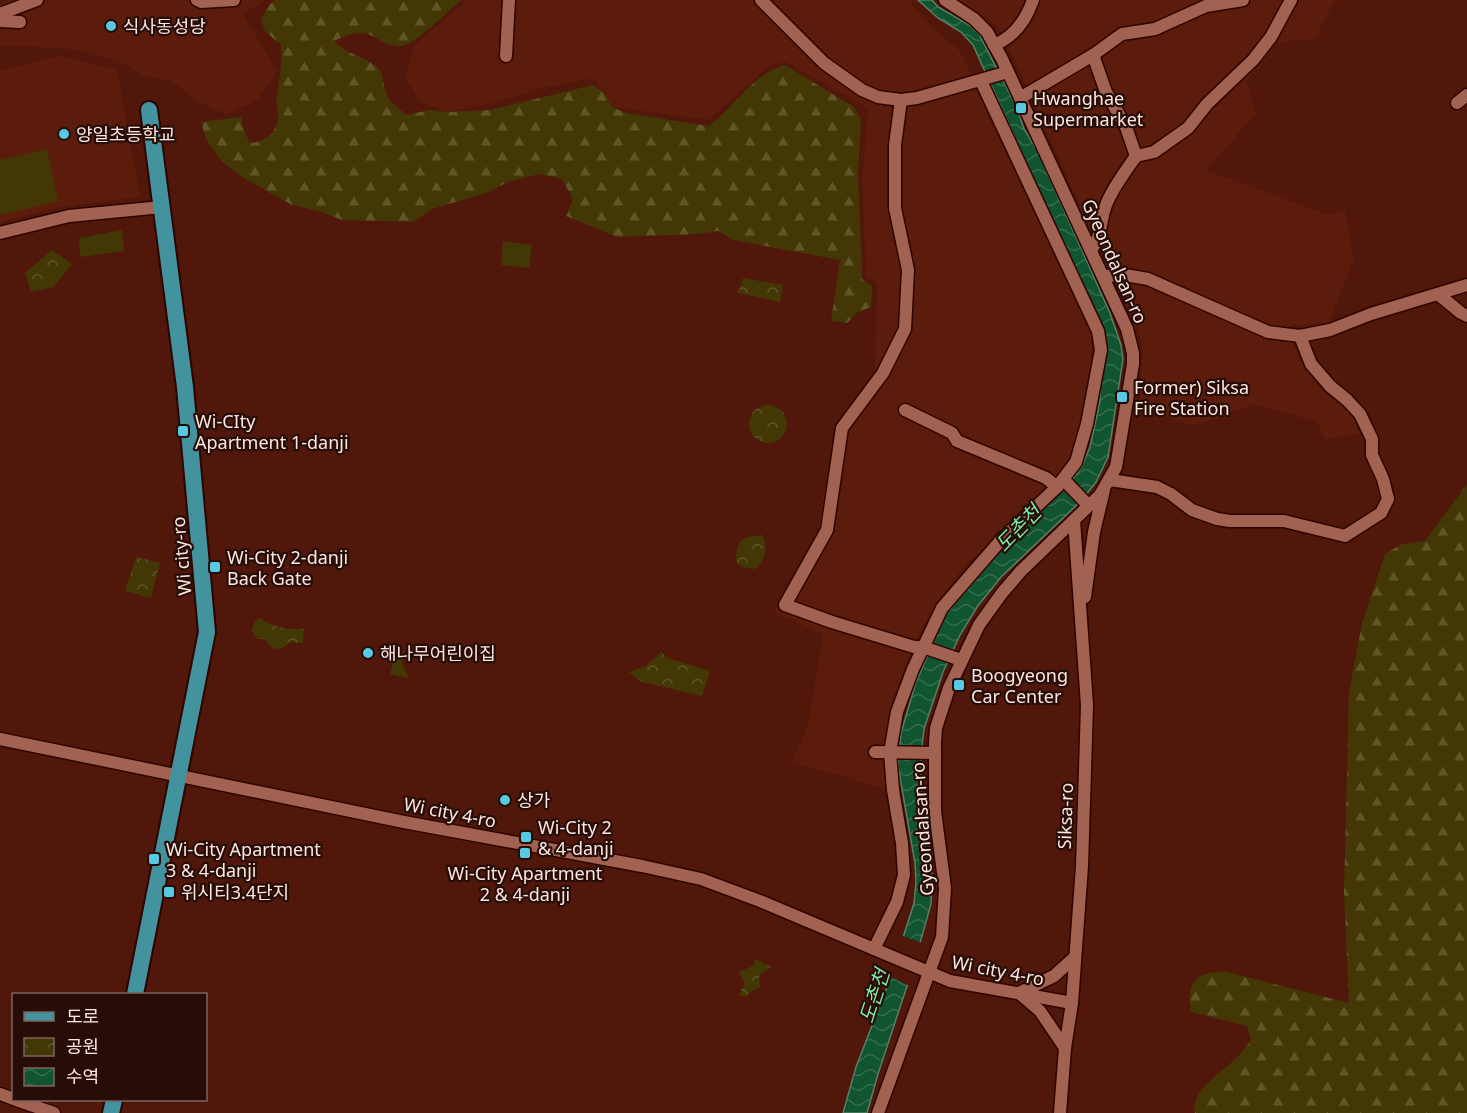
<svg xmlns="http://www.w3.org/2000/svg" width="1467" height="1113" font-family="'Noto Sans','Noto Sans KR',sans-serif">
<defs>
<pattern id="forest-firs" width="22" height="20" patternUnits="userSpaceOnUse" patternTransform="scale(1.5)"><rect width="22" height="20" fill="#433805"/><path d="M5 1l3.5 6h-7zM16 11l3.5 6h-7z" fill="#5f5529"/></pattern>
<pattern id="park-crowns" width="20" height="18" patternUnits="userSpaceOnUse" patternTransform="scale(1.5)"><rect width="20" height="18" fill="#433805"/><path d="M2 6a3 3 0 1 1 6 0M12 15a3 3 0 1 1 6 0" fill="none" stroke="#5f5529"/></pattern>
<pattern id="water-waves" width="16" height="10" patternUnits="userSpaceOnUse" patternTransform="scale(1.5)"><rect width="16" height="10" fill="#105430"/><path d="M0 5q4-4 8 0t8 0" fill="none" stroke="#346d4e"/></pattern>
</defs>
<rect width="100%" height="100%" fill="#50170a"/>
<g fill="#5c1c0c">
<path d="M10,0H266L243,14L277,71L258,100L226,114L195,101L172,81L145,76L124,64L89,52L60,48L0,46V4Z"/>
<path d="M467,0H910L912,5L930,25L960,51L1091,334V367L1087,396L1072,463L1053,484L967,563L944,593L923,626L905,668L889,712L886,752V789L792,762L808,725L823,634L774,612L817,533L835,430L875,372L877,283L866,277L862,179L868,108L786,62L771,65L708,120L612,107L594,78L543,88L485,105L448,112L420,102L405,78L414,45Z"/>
<path d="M959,0H1335L1315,39L1278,42L1246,81L1256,114L1206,170L1329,215L1345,210L1354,259L1329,322L1289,326L1290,334L1301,363L1323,392L1353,415L1359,433L1325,440L1317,422L1254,404L1193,426L1138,407L1143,352L1138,326L1097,243L1006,41L996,24Z"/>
<path d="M60,55L117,70L140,197L60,207L0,222V71Z"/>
</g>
<g fill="url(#forest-firs)">
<path d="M276,0H461C448,11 420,40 405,45C391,50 382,40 370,35C358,30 345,36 334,41C345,54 365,56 378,68C385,76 382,86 387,95C390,103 400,109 406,115L430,110L448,112L489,110L593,85L604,93L612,107L626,113L709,126C735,107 753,73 785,65L854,107L861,119L858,174L862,271V279L872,286L871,307L858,312L847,323L831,321L840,260L733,240L719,231L697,234L617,237L566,216L573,199L562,179L540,174L510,181L486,193L432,209L413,222L342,220L319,211L292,205L242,177L222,162L206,139L201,122L241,117L244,131L250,143C262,142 275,135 278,121C280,114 275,105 277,97C280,77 282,66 281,45L265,31L261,19L270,4Z"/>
<path d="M1467,484V1113H1195C1190,1092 1219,1074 1232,1062C1239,1056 1245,1048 1251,1040L1247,1026L1191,1012C1185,982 1198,970 1227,972L1349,1003L1344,893L1349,693L1362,623L1385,554L1402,544L1425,541Z"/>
</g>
<g fill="url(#park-crowns)">
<path d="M52,250L72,264L53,287L31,292L25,273Z"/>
<path d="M743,278L783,285L780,302L738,293Z"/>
<circle cx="768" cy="424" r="19"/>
<path d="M763,535C767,549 766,559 755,569L741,567L735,560L739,542L747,537Z"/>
<path d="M136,557L160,563L151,598L125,591Z"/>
<path d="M259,617C273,628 286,629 304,629L303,643L289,642L283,648L274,649L268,644L266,639H257L252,631L253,625Z"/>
<path d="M397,651H404L402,664L409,678L390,674Z"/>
<path d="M661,652L668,658L710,671L702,696L642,682L629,672L646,666Z"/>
<path d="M755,959L772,967L759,975L760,987L750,992L747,997L739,995L745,983L738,972L753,966Z"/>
</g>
<g fill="#433805">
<path d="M47,149L58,201L0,215V160Z"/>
<path d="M122,230L124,251L80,257L79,238Z"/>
<path d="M503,241L532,245L529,268L501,265Z"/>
</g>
<path fill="url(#water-waves)" stroke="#578065" stroke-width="1.5" d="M918,0H932L938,7L971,26L979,34L1017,108L1024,129L1037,150L1110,313L1121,345L1123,359L1108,457L1096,482L1081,501L1001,577L977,607L960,635L943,672L924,729L921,754V779L932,871L931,904L913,968L878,1074L867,1113H843L856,1067L889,982L914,903L916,882L915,863L898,766L901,733L916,682L946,614L1007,543L1070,483L1082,466L1090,447L1100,401V384L1107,353L1102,330L973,45L961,32L938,18Z"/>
<path fill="#50170a" d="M900,935L922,943L910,986L888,976Z"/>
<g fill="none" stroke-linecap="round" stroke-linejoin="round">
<g stroke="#2e0400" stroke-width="15">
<g id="minor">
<path d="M197,0L201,2L234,0"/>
<path d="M761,0L824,63L862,90L878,97L901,100L917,98L1008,72"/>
<path d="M0,14L37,0"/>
<path d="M0,21L20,22"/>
<path d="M994,45C1014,37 1026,20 1033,0"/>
<path d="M1093,55L1106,92L1126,127L1136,156"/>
<path d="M506,56L509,0"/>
<path d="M1020,98L1093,55L1122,34L1155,29L1206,6L1243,0"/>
<path d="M901,100L895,145V208L908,270L905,329L883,373L842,428L827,530L785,605L832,622L914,647H923L961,660"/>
<path d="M1457,103L1467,95"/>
<path d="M0,233L69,216L162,207"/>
<path d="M1091,250C1102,237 1100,221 1106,205C1113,187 1125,172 1136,156L1154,152L1188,128L1207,104L1253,60L1271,37L1291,0"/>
<path d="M1103,276L1125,275L1148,279L1268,332L1300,336L1330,330L1371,314L1467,285"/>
<path d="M1438,294L1461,313L1467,316"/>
<path d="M905,410L952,433L957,441L1046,478L1057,487"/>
<path d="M1064,480L1088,505"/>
<path d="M1110,480L1157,487L1171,494L1192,510L1217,519L1230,521H1284L1345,536L1381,513L1388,499L1383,479L1372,455V439L1360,414L1347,400L1330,386L1311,364L1300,336"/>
<path d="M1085,597L1094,532L1104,490"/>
<path d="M0,739L404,822L642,866L701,879L760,901L950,981L1072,1003"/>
<path d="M875,752L935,753"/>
<path d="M874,949L897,902L904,875L902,843L893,790L890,752L897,712L913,669L942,608L1002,539L1057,487L1076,462L1087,424L1101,350L1098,331L981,81"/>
<path d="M1065,1048L1040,1011L1019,993L1054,976L1075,957"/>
<path d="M0,1094L14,1099"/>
<path d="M16,1100L54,1113"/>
<path d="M878,1113L942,937L945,888L935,811V743L936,728L949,688L979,625L1002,593L1021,571L1100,495L1116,467L1133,364V353L1127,329L1115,303L1002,59L987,32L974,19L945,0"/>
<path d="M1060,1113L1065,1048L1072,1003L1082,866L1087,705L1074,520"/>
</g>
</g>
<g stroke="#2e0400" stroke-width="20">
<g id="major">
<path d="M135,994L207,632L185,387L149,110"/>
<path d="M111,1113L114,1100"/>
</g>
</g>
<use href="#minor" stroke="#a26252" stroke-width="12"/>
<use href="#major" stroke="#43939e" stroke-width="16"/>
</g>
<g fill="#57c9e2" stroke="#260d07" stroke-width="2">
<circle cx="111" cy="26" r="6"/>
<rect x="1015" y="102" width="12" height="12" rx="3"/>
<circle cx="64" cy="134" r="6"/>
<rect x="1116" y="391" width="12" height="12" rx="3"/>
<rect x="177" y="425" width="12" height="12" rx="3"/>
<rect x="209" y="561" width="12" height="12" rx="3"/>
<circle cx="368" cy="653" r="6"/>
<rect x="953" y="679" width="12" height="12" rx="3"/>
<circle cx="505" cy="800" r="6"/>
<rect x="520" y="831" width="12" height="12" rx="3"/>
<rect x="519" y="847" width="12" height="12" rx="3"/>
<rect x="148" y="853" width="12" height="12" rx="3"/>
<rect x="163" y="886" width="12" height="12" rx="3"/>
</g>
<g text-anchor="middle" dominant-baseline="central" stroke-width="4.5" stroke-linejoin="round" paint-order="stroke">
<g font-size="18" fill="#fee7e1" stroke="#260d07" text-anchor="start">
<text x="123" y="26">식사동성당</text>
<text x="1033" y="98">Hwanghae<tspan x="1033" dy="21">Supermarket</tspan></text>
<text x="76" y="134">양일초등학교</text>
<text x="1134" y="387">Former) Siksa<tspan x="1134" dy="21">Fire Station</tspan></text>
<text x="195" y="421">Wi-CIty<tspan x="195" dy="21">Apartment 1-danji</tspan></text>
<text x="227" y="557">Wi-City 2-danji<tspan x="227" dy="21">Back Gate</tspan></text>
<text x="380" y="653">해나무어린이집</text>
<text x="971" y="675">Boogyeong<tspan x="971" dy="21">Car Center</tspan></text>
<text x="517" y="800">상가</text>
<text x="538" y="827">Wi-City 2<tspan x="538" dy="21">&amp; 4-danji</tspan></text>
<text x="166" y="849">Wi-City Apartment<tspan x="166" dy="21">3 &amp; 4-danji</tspan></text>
<text x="525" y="873" text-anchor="middle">Wi-City Apartment<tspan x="525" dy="21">2 &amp; 4-danji</tspan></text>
<text x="181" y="892">위시티3.4단지</text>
</g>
<g font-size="18" fill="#fee7e1" stroke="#260d07">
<text transform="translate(1115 261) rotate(66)">Gyeondalsan-ro</text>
<text transform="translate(181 556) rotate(-95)">Wi city-ro</text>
<text transform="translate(450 812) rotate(11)">Wi city 4-ro</text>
<text transform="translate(1065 816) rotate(-88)">Siksa-ro</text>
<text transform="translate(922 829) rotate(-94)">Gyeondalsan-ro</text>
<text transform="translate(998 970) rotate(11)">Wi city 4-ro</text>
</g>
<g font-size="20" font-style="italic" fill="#7deca7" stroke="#260d07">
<text transform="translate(1018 528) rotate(-46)">도촌천</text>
<text transform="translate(874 996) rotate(-72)">도촌천</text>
</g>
</g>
<rect x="12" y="993" width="195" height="108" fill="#260d07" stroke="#7c645e" stroke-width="1.5"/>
<rect x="24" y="1012" width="30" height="9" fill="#43939e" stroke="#7c645e" stroke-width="1.5"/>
<text x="66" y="1023" font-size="18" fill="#fee7e1">도로</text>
<rect x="24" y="1038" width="30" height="18" fill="url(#park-crowns)" stroke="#7c645e" stroke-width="1.5"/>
<text x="66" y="1053" font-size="18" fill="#fee7e1">공원</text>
<rect x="24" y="1068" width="30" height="18" fill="url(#water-waves)" stroke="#7c645e" stroke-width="1.5"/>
<text x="66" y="1083" font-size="18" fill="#fee7e1">수역</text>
</svg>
